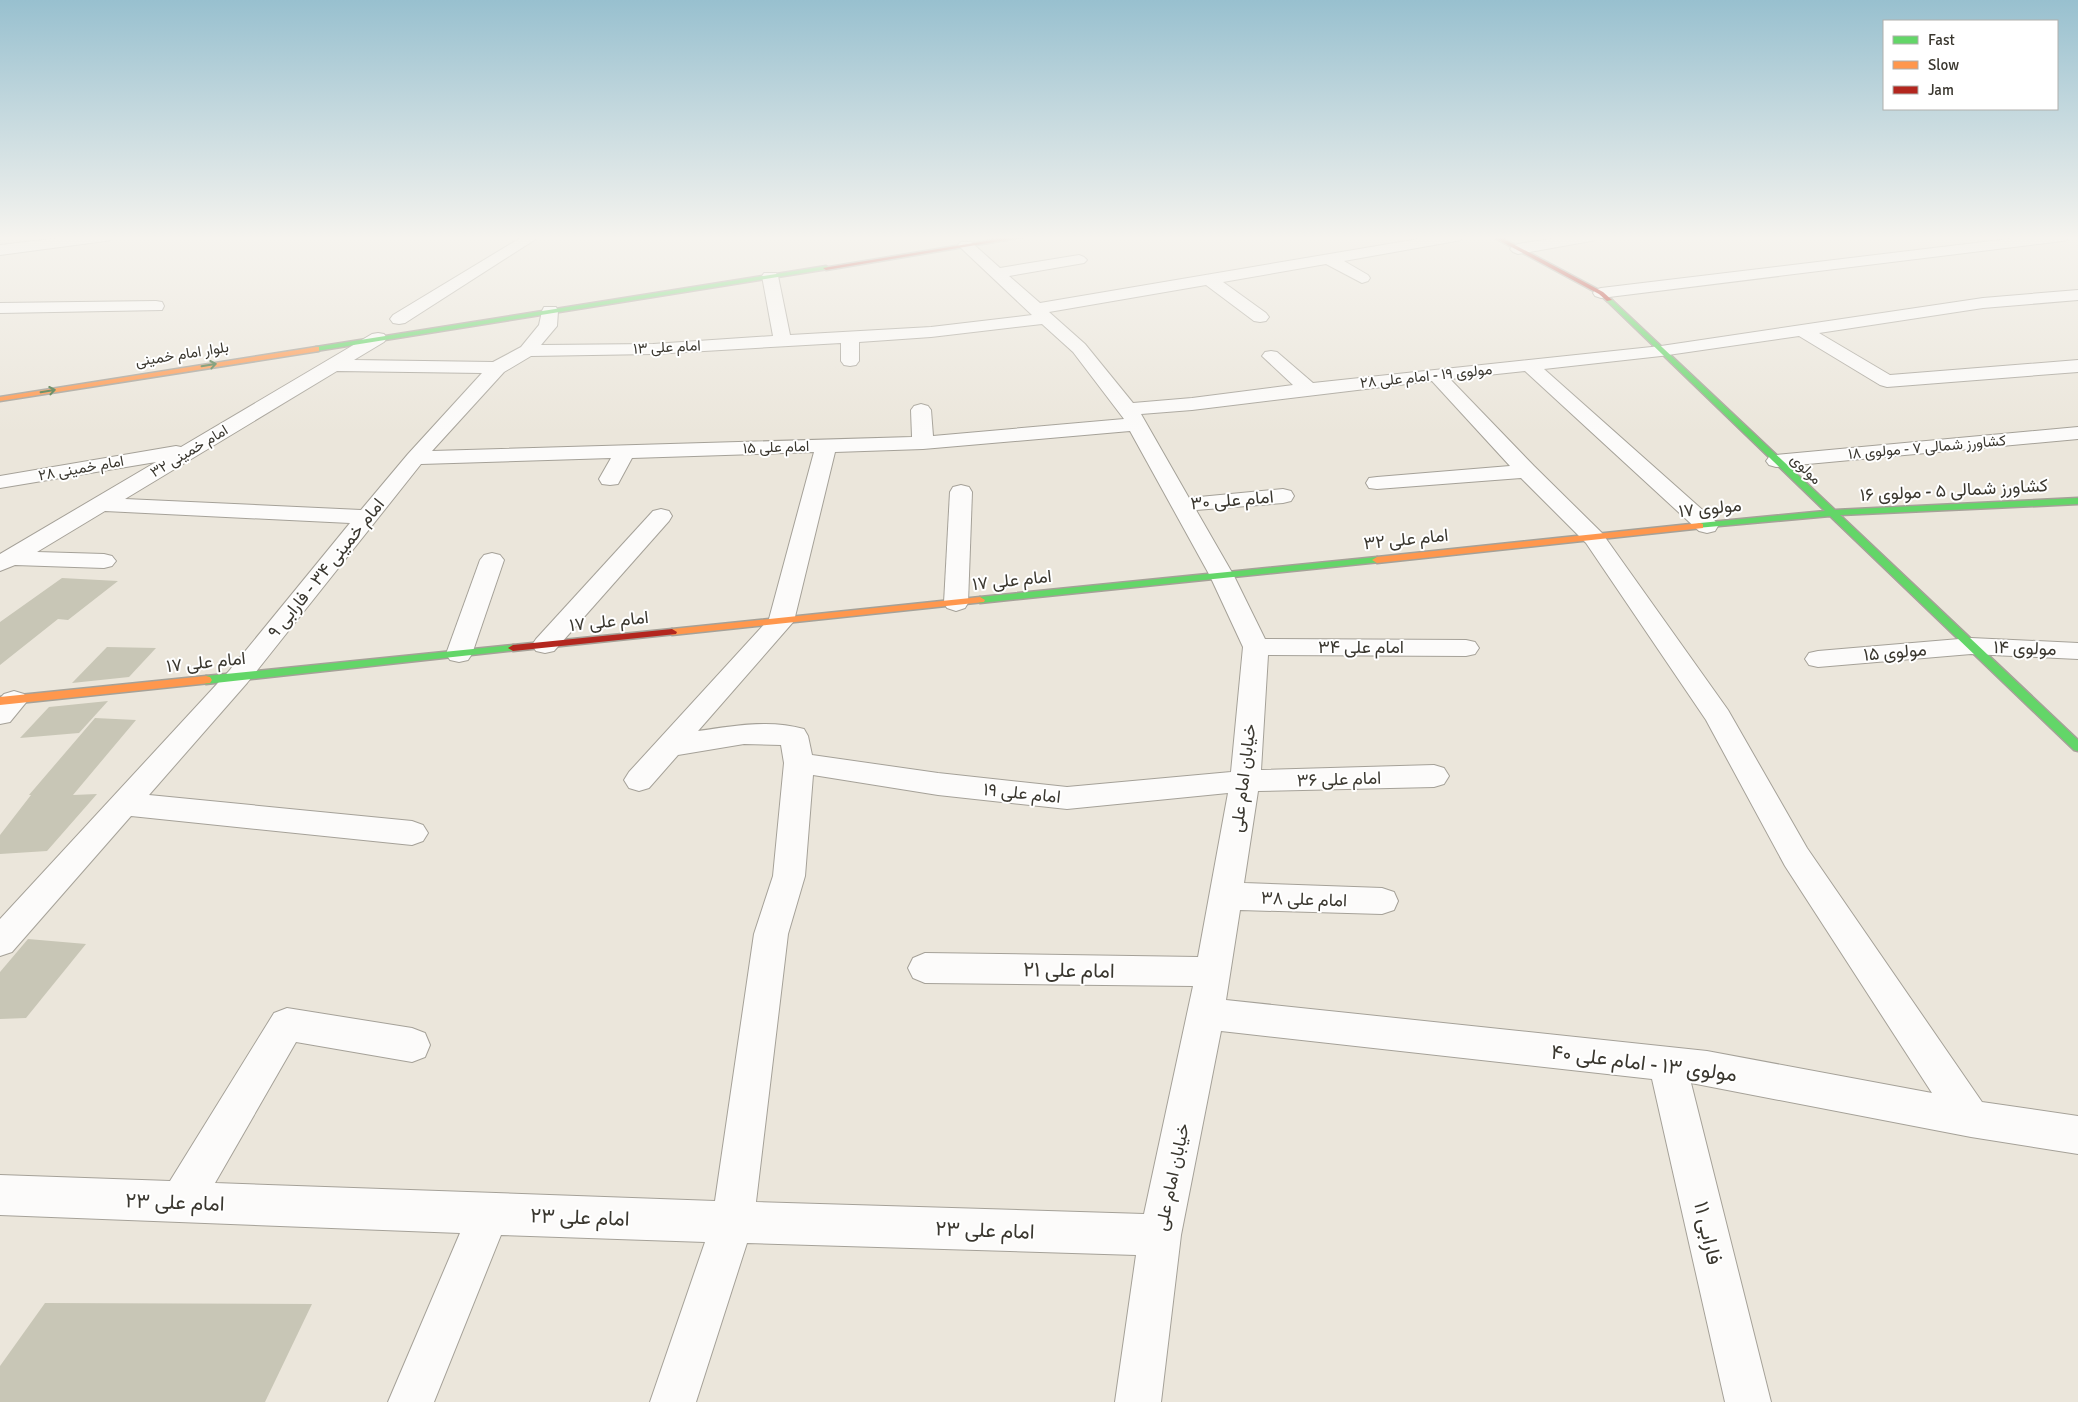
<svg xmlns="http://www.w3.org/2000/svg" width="2078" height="1402" font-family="Signika,Vazirmatn,sans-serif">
<rect width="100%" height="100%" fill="#ebe6db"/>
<g fill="#c8c6b6">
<path d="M62,578L118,581L68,620L58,619L0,665V622Z"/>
<path d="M107,647L156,648L129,677L72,683Z"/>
<path d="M108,701L79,733L20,738L49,707Z"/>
<path d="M95,718L136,720L73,795L97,794L47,851L0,854V835L31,795H29Z"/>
<path d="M28,939L86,944L26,1018L0,1019V972Z"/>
<path d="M45,1303L312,1304L265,1402H0V1366Z"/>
</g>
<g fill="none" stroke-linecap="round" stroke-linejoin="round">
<g stroke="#a5a198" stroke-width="2">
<g id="street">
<path d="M69,237H112L110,240L105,241L0,255V245Z"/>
<path d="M522,237H539L405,323L399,324L393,323L390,319L393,315Z"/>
<path d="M1430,237H1463L1461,240L1456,241L1344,261L1368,275L1370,278L1368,281L1362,283L1326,264L1223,282L1266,313L1269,317L1266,321L1260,322L1254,321L1206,285L1049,312L1085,344L1133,403L1192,398L1293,385L1262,356L1265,352L1271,351L1277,352L1313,383L1661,346L1983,298L2078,290V300L1983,308L1819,333L1890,375L2078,360V372L1887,387L1880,385L1799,336L1661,356L1544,369L1715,521L1718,526L1715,531L1707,533L1699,531L1525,371L1450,379L1534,466L1602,533L1728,710L1807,848L1982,1102L2078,1116V1154L1971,1137L1691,1083L1771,1402H1725L1652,1079L1221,1031L1181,1235L1161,1402H1115L1136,1255L747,1243L696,1402H650L705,1242L501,1235L434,1402H388L460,1233L0,1215V1175L170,1181L274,1013L287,1008L412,1028L425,1033L430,1045L425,1057L412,1062L296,1042L215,1183L715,1201L754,934L773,876L784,763L781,745L744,744L678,755L649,788L639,791L629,788L624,780L629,772L769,619L814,452L632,458L618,484L610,485L602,484L599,479L611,458L421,464L247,683L149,795L412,821L423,825L428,833L423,841L412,845L131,816L12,952L0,956V919L229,671L350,523L105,511L37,552L104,554L112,556L116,561L112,566L104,568L15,565L0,571V554L156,462L0,488V476L176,446L181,447L372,334L378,333L384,334L387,338L384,342L354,360L493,362L521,347L539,325L542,311L544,307H556L558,311L557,326L541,345L653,344L773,336L762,276L764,273H776L778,276L790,335L931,327L1032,315L961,248L958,245L961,242H971L1000,268L1079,255L1084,257L1087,260L1084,263L1009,276L1040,303ZM1042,324L1073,352L1124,419L933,436L931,410L928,406L921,404L914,406L911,410L912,437L432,451L504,372L531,356L653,354L841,343V361L844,365L850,366L856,365L859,361V342L931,337ZM337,371L482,373L408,454L361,510L125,499ZM1432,381L1510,466L1377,477L1369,478L1366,483L1369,488L1377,489L1521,478L1586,543L1706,720L1785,866L1932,1093L1707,1051L1226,1000L1240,910L1382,914L1394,910L1398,901L1394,892L1382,888L1244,883L1258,791L1434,787L1444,784L1449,776L1444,768L1434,765L1261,770L1268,655L1466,656L1475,654L1479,648L1475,642L1466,640L1265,639L1234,576L1196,510L1283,503L1291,501L1294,496L1291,491L1283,489L1189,498L1141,414L1192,410ZM1130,431L1210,576L1243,647L1231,772L1067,787L938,773L812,755L808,736L804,729C770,719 733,726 698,731L794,621L835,452L923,449ZM813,775L938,795L1067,809L1228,793L1198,957L925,953L913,958L908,968L913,978L925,983L1193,986L1144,1214L756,1202L788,934L805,876Z"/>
<path d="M1564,237H1598L1596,240L1591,241L1518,254L1513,252L1510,249L1513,246L1518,244Z"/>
<path d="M2025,237H2069L2067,240L2062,241L1601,298L1595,296L1593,293L1595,290L1601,288Z"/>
<path d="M156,301L162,302L164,306L162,310L0,313V303Z"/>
<path d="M2078,427V439L1776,467L1769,465L1766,461L1769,457L1776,455Z"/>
<path d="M961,485L969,487L972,492L968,603L965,608L956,611L947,608L944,603L950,492L953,487Z"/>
<path d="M661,509L669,511L672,516L669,521L554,651L545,653L536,651L532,645L536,639L653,511Z"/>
<path d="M492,553L500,555L504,560L472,654L468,660L459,662L450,660L446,654L480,560L484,555Z"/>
<path d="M1971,638L2078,643V659L1971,654L1818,667L1809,665L1805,659L1809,653L1818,651Z"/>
<path d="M14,691L24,694L28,700L10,722L0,724V698L4,694Z"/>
</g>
</g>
<g stroke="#a5a198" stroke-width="3">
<g id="fast">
<path d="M826,266L829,268L828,269L316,351L312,349L316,347Z"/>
<path d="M1607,299H1611L1835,510L2078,498V504L1840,515L2078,740V751L2074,750L1830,516L1697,528V524L1700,523L1825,511L1607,301Z"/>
<path d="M1377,557L1380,558L1382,560L1380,562L980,603L975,600L980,597Z"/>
<path d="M513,645L517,646L518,648L517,650L206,684L200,680L206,676Z"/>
</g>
</g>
<g stroke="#a5a198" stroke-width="3">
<g id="slow">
<path d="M316,347H319V351L0,401V397Z"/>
<path d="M1700,523L1703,524V528L1377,563L1372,560L1377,557Z"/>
<path d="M980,597L985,600L984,602L672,635L667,632L672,629Z"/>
<path d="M206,676L210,677L212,680L210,683L0,705V697Z"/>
</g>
</g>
<g stroke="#a5a198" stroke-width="3">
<g id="jam">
<path d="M1010,237H1024L826,270L823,268Z"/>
<path d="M1493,237H1500L1603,292L1612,300L1607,301L1599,294Z"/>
<path d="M672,629L677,632L676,634L513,651L508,648L513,645Z"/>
</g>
</g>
<use href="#street" fill="#fcfbfa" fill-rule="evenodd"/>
<use href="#fast" fill="#63d668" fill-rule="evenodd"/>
<use href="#slow" fill="#ff974d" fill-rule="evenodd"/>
<use href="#jam" fill="#b3261e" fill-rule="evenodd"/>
</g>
<defs><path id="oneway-shaft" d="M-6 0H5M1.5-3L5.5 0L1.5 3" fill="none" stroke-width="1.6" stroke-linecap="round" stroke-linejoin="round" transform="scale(1.25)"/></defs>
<g stroke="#4a7746">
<use href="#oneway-shaft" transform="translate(209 365) rotate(-9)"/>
<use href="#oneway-shaft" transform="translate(48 391) rotate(-9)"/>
</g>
<linearGradient id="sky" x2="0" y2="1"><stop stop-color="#98c0cf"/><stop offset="0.55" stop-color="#f6f4ef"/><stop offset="1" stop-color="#f6f4ef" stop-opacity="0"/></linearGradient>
<rect width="2078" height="433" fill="url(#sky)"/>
<g text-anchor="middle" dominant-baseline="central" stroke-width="4" stroke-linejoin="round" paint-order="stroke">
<g font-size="15" fill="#3a372f" stroke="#fff">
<text transform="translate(667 347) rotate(-3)">امام علی ۱۳</text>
<text transform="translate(182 354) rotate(-9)">بلوار امام خمینی</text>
<text transform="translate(1426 376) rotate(-6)">مولوی ۱۹ - امام علی ۲۸</text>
<text transform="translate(776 447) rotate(-2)">امام علی ۱۵</text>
<text transform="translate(1927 447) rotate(-5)">کشاورز شمالی ۷ - مولوی ۱۸</text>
<text transform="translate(189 451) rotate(-31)">امام خمینی ۳۲</text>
<text transform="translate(81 468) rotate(-10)">امام خمینی ۲۸</text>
<text transform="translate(1806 469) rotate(44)">مولوی</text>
</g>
<g font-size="18" fill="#3a372f" stroke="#fff">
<text transform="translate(1954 490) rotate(-3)">کشاورز شمالی ۵ - مولوی ۱۶</text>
<text transform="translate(1232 500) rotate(-5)">امام علی ۳۰</text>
<text transform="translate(1710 508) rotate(-6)">مولوی ۱۷</text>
<text transform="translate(1406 539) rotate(-6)">امام علی ۳۲</text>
<text transform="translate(326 568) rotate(-51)">امام خمینی ۳۴ - فارابی ۹</text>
<text transform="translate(1012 580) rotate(-6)">امام علی ۱۷</text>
<text transform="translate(609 621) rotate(-6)">امام علی ۱۷</text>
<text x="1361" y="647">امام علی ۳۴</text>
<text transform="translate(2025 648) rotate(2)">مولوی ۱۴</text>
<text transform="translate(1895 652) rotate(-5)">مولوی ۱۵</text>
<text transform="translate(206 662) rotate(-6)">امام علی ۱۷</text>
<text transform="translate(1243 778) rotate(-83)">خیابان امام علی</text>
<text transform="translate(1339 779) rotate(-2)">امام علی ۳۶</text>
<text transform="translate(1022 793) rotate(6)">امام علی ۱۹</text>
<text transform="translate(1304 899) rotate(2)">امام علی ۳۸</text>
<text transform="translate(1172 1177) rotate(-78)">خیابان امام علی</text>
</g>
<g font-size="21" fill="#3a372f" stroke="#fff">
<text transform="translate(1069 970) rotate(1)">امام علی ۲۱</text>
<text transform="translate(1644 1063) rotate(7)">مولوی ۱۳ - امام علی ۴۰</text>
<text transform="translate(175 1202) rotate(2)">امام علی ۲۳</text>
<text transform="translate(580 1217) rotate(2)">امام علی ۲۳</text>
<text transform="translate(985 1230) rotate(2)">امام علی ۲۳</text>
<text transform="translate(1708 1233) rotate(77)">فارابی ۱۱</text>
</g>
</g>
<rect x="1883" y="20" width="175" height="90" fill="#ffffff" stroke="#b0afac"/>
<rect x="1893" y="36" width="25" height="8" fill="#63d668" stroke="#b0afac"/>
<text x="1928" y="45" font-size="15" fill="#3a372f">Fast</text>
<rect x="1893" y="61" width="25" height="8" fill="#ff974d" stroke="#b0afac"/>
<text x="1928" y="70" font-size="15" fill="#3a372f">Slow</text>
<rect x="1893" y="86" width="25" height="8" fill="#b3261e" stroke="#b0afac"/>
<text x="1928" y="95" font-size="15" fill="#3a372f">Jam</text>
</svg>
